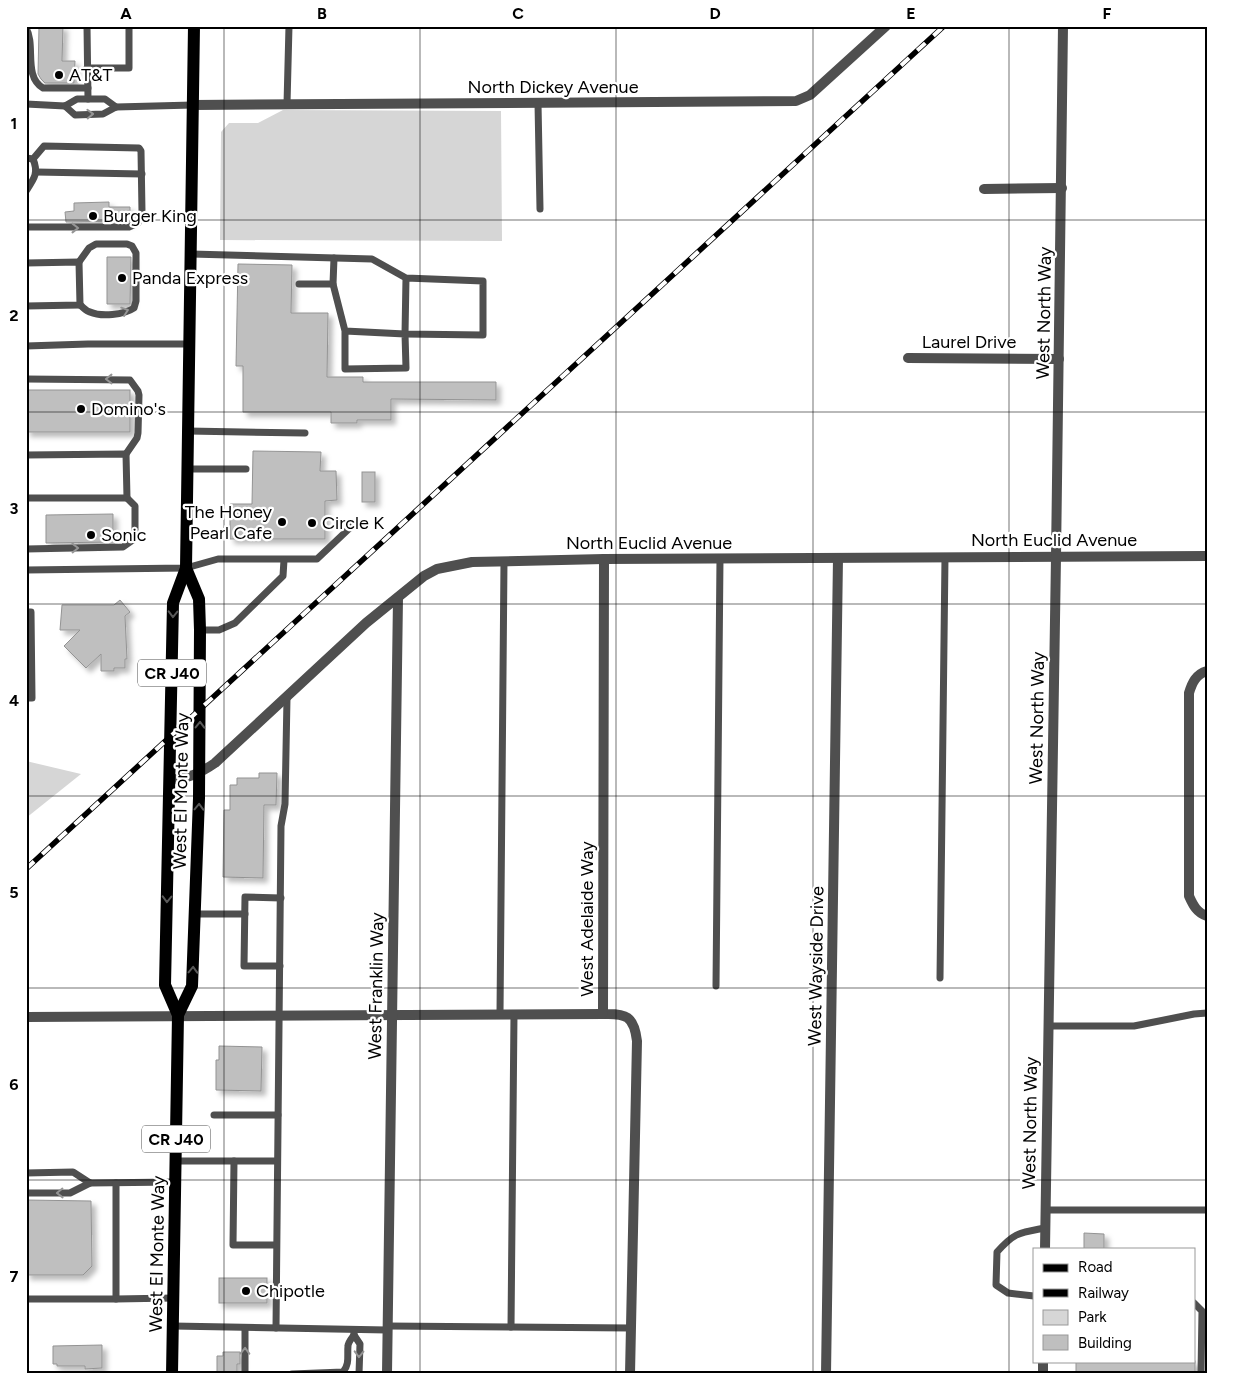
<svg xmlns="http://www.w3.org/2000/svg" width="1233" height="1400" font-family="Figtree,sans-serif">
<defs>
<filter id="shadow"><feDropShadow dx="4.5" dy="4.5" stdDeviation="2.5" flood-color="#0004"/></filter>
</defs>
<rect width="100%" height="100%" fill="#fff"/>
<g fill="#d6d6d6">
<path d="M283,110L501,111L502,241L220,240L221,132L229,123H258Z"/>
<path d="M26,761L81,774L26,818Z"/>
</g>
<g fill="#bfbfbf" stroke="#939393" filter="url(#shadow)">
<path d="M39,26H63L62,61H75L74,83H45L41,79L38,74Z"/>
<path d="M109,202V207H130V221L66,222L65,212L74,211V203Z"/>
<path d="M107,257H131L130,304H107Z"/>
<path d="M238,264L292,265L291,313H328L327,377H363V382H496V400L391,399V420H357V423H331V412H243V366H236Z"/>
<rect x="26" y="390" width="104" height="42"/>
<path d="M253,451L321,452L320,471H336L337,500L325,501V539H230V504H252Z"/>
<rect x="362" y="472" width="13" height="30"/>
<path d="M113,514V542L46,543V515Z"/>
<path d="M120,600L130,612L125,616L127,659H125V668H114V671H101V654L86,668L64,646L80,630H60L62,605H114Z"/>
<path d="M259,773H277L276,805H264L263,878L223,877L224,810H230V785H237V778H259Z"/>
<path d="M219,1046L262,1047L261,1091L216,1090V1060H219Z"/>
<path d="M26,1200L91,1201L92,1266L83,1275H26Z"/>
<path d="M1084,1233L1104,1234V1249H1084Z"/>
<rect x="219" y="1278" width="48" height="25"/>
<path d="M102,1345V1368L85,1369V1366H57V1364H53V1346Z"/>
<path d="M223,1352H240V1364H237V1374H217V1356H223Z"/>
<rect x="1076" y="1361" width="119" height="13"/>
</g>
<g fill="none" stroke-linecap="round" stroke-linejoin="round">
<g stroke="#4f4f4f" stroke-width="7">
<path d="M87,26L88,99"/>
<path d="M26,28C36,45 23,76 43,88H88"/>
<path d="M87,68H129V26"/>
<path d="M538,103L540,209"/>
<path d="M26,104L65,106L77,99H105L116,107"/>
<path d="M287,104L289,26"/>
<path d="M65,106L75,115L103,114L116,107L193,105"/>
<path d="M26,158L33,159L44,146L139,148L141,151L142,212L138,223L129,227H26"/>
<path d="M36,172L142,174"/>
<path d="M26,191C34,179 39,173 33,159"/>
<path d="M191,254L372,259L406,278L483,281V335L405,334L406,278"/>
<path d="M79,262L89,248L96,244H127L132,246L136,253V301L134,308C124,315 101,317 90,312C86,311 83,307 80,305"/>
<path d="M26,263L79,262L80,305L26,306"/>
<path d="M299,284H333L334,258"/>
<path d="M333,284L345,331L405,334L406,368L345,369V331"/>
<path d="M26,346L88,344H189"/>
<path d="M26,379L130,380L138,391L139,395L138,433L137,438L126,454"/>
<path d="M188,431L305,433"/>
<path d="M26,455L126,454L127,498H26"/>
<path d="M187,469H246"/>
<path d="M26,549L123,547L133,540L135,537V506L127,498"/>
<path d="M26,570L186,568L218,559H317L354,524"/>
<path d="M26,612H31L32,698H26"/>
<path d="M200,630H219L235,623L283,576L284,560"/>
<path d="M195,914H245"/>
<path d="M280,966H244L245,897L281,898"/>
<path d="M940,978L945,557"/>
<path d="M716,986L720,558"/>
<path d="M500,1014L504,561"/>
<path d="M1048,1026H1134L1194,1014L1207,1013"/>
<path d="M214,1115H278"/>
<path d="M176,1161H277"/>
<path d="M234,1161L233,1245H276"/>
<path d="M26,1173L73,1172L90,1183L176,1182"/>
<path d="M28,1193H70L90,1183"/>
<path d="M1045,1210H1207"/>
<path d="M1034,1296L1008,1293L996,1285L997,1252C1015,1232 1019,1233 1045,1228"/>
<path d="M26,1299H116V1183"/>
<path d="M116,1299L174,1298"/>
<path d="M1194,1303L1202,1311L1201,1374"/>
<path d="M173,1326L387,1330"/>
<path d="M387,1326L631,1328"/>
<path d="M511,1327L514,1014"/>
<path d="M276,1328L281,826L285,804L287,698"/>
<path d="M354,1331V1335L360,1344L359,1374"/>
<path d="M245,1374V1328"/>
<path d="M292,1374L343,1372C350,1364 347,1355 348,1346C348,1342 352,1338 354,1335"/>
</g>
<g stroke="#4f4f4f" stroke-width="10">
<path d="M193,105L796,101L810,95L886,26"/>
<path d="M984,189L1062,188"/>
<path d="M908,358L1059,359"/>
<path d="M604,559L603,1014C626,1013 634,1016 637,1041L630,1374"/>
<path d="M1207,671C1196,674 1192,683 1189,693V896C1193,905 1197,913 1207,916"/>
<path d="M169,780C189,778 199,774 215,763L366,623L424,576L437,569L472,562L604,559L1207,556"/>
<path d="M26,1017L603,1014"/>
<path d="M1045,1249L1056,557L1063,26"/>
<path d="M387,1374L398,598"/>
<path d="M826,1374L838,558"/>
<path d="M1043,1374V1361"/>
</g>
<g stroke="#000" stroke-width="12">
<path d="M178,1015L192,986L199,798L200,630L199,599L186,568"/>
<path d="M172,1374L178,1015L165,985L173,603L186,568L194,26"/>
</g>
<g stroke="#000" stroke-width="5.5">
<path id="rail" d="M26,869L944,26"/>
</g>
<use href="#rail" stroke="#fff" stroke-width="4" stroke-dasharray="11" stroke-linecap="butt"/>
</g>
<defs><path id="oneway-chevron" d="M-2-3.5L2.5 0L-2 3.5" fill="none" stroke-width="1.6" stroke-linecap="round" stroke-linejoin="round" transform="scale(1.25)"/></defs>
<g stroke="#959595">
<use href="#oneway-chevron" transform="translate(90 114) rotate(-2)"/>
<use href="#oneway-chevron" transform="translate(75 228)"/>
<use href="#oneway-chevron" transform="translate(125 311) rotate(-19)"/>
<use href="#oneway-chevron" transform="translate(109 379) rotate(-180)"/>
<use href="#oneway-chevron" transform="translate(75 548) rotate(-1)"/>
<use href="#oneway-chevron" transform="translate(60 1193) rotate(179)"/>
<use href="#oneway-chevron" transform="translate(245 1351) rotate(-89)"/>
<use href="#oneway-chevron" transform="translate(359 1354) rotate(91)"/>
</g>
<g stroke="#595959">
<use href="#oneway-chevron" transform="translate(173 614) rotate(91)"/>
<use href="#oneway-chevron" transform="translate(200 725) rotate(-89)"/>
<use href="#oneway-chevron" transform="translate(199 807) rotate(-88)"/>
<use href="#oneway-chevron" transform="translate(167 899) rotate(91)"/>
<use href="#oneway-chevron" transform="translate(193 970) rotate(-88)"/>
</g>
<path fill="none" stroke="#000" stroke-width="1" stroke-opacity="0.55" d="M224,26V1374M420,26V1374M616,26V1374M813,26V1374M1009,26V1374M26,220H1207M26,412H1207M26,604H1207M26,796H1207M26,988H1207M26,1180H1207"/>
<g fill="#000" stroke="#fff" stroke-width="2">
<circle cx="59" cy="75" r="5"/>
<circle cx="93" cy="216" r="5"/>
<circle cx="122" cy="278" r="5"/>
<circle cx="81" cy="409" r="5"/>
<circle cx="282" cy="522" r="5"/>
<circle cx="312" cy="523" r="5"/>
<circle cx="91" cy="535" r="5"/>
<circle cx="246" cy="1291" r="5"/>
</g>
<g text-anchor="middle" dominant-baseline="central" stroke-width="4.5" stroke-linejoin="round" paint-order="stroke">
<g fill="#fff" stroke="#4c4c4c" stroke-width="1">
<rect x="138" y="659.5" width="68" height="27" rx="4"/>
<rect x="142" y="1125.5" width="68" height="27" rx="4"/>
</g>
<g font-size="16" font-weight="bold" fill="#000">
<text x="172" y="673">CR J40</text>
<text x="176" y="1139">CR J40</text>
</g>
<g font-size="18" fill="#000" stroke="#fff" text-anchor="start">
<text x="69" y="75">AT&amp;T</text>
<text x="103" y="216">Burger King</text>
<text x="132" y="278">Panda Express</text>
<text x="91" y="409">Domino's</text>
<text x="272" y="512" text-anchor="end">The Honey<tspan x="272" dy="21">Pearl Cafe</tspan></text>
<text x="322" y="523">Circle K</text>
<text x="101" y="535">Sonic</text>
<text x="256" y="1291">Chipotle</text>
</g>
<g font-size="18" fill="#000" stroke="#fff">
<text x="553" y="87">North Dickey Avenue</text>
<text transform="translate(1044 313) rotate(-89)">West North Way</text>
<text x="969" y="342">Laurel Drive</text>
<text x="1054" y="540">North Euclid Avenue</text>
<text x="649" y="543">North Euclid Avenue</text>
<text transform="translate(1037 718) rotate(-89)">West North Way</text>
<text transform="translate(181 791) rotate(-89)">West El Monte Way</text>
<text transform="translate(587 919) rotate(-90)">West Adelaide Way</text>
<text transform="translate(816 966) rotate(-89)">West Wayside Drive</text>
<text transform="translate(376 986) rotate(-89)">West Franklin Way</text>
<text transform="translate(1030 1123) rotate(-89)">West North Way</text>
<text transform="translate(157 1254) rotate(-89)">West El Monte Way</text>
</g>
</g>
<rect width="1233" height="1400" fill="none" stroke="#ffffff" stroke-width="55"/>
<rect x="1033" y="1248" width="162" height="115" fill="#ffffff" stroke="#999999"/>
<rect x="1043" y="1264" width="25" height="8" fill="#000000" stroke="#999999"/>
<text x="1078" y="1272" font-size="15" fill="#000000">Road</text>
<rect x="1043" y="1289" width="25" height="8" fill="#000000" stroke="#999999"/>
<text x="1078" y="1298" font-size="15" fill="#000000">Railway</text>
<rect x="1043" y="1310" width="25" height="15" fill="#d6d6d6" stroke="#999999"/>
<text x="1078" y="1322" font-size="15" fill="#000000">Park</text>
<rect x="1043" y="1335" width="25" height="15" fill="#bfbfbf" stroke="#999999"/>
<text x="1078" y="1348" font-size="15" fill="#000000">Building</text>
<rect x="28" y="28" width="1178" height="1344" fill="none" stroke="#000" stroke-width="2"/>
<g font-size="16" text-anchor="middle" font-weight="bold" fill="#000">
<text x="126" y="19">A</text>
<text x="322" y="19">B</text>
<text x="518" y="19">C</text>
<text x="715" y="19">D</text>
<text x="911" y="19">E</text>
<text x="1107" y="19">F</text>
<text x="14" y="129">1</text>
<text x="14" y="321">2</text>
<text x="14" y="514">3</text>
<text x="14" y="706">4</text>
<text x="14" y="898">5</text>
<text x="14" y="1090">6</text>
<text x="14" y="1282">7</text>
</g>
</svg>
